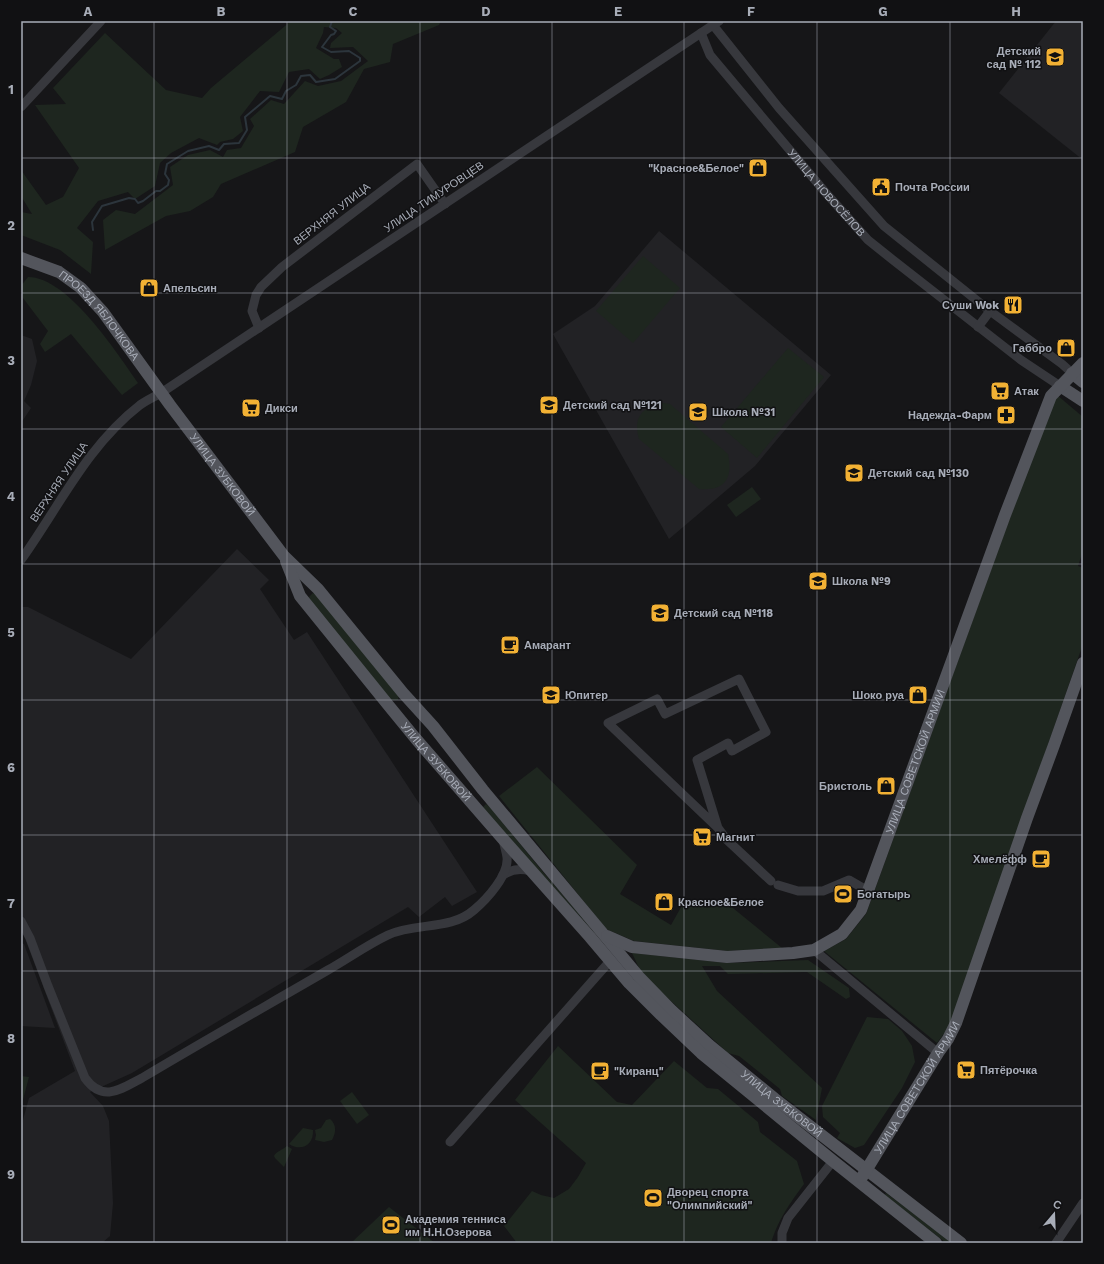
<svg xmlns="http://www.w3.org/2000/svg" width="1104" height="1264" font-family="'Work Sans',sans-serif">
<rect width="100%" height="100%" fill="#161618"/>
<g fill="#222225">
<path d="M1056,21H1083V160L999,93Z"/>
<path d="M659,231L831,375L755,466L669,539L553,334L595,306Z"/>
<path d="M21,335L32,339L37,361L31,385L24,401L31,408L21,423Z"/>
<path d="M237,549L269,580L260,589L294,640L307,632L477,892L452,906L445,897L419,917L408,907L132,1073L90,1092L103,1106L109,1121L113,1203L110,1236L102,1243H21V1127L29,1098L75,1071L21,928V607H28L131,659Z"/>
<path d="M21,943L24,944L55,1028L21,1026Z"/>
</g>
<g fill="#1e261f">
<path d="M291,21H441L439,25L393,44L390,62L364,69L346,102L303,127L295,152L221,184L213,197L190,211L166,216L105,250L103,220L116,210L135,214L173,185L170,167L188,155L210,150L223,157L227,150L241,148L254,126L250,119L271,100L284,104L305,81L318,86L341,81L368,61L353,47L330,48L331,43L342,33L336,28L324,27L323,33L316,48L334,59H339L342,67L329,75L320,79L309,69L289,72L279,92L260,91L240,117L243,131L233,139L220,142L217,145L199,138L171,153L160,163L155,186L135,199L128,192L98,201L77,228L93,242L91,274L60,250L21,235V212L32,214L21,196V170L46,205L63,197L79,168L35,105L66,104L53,88L105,33L166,90L202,98L211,88Z"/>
<path d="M643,256L680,288L633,343L596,311Z"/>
<path d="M28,277C68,277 117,353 138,383L122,395L71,334L45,352L40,344L48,331L23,298L21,286Z"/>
<path d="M788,348L824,377L757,458L721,427Z"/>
<path d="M1057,395L1083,417V551L1078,566L1083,568V644L951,1024L937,1043L824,951L846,939L866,914L1053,399Z"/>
<path d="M663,403L670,404L728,454C733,479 725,491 699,489L639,439C633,417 641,408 663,403Z"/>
<path d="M752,487L761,499L736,517L727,505Z"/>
<path d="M313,593L318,596L399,694L398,700H391L311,602L309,597Z"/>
<path d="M537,767L637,865L620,894L671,925L684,902L728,904L782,948L727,951L634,941L606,929L499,796Z"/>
<path d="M486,804L490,807L543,872L600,938H599L486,813L483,807Z"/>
<path d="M632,953L727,963L808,960L849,988L850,997L846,999L807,972L728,974L720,966H702L717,991L822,1088L816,1120L782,1096L780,1089L739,1056L728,1053L661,992L640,970Z"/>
<path d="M867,1017L888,1019L902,1031L912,1046L915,1062L902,1088L864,1145L855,1148L837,1138L840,1133L823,1117L822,1106Z"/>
<path d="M558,1046L617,1102L632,1105L674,1061L707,1088L718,1089L758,1122L760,1132L797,1161L804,1184C789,1205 779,1218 771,1243H517L504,1226L532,1191L541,1195L554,1198L569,1189L578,1177L586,1163L515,1100Z"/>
<path d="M21,1076L29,1077L21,1107Z"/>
<path d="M352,1092L369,1115L357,1124L340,1101Z"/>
<path d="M330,1119C337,1125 336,1133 332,1140L324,1142L315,1140L316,1135L315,1130L321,1128L326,1120Z"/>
<path d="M303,1128L313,1130C314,1145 301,1152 289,1144Z"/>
<path d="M287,1146L292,1149L284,1167L275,1158L274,1156C276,1151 283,1150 287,1146Z"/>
<path d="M886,1193L954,1243H946L886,1196L885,1194Z"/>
<path d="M389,1207L435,1243H351Z"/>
</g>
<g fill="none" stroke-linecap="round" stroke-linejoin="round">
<path stroke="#2c353c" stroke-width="2" d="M93,230L92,222L102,206L129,198L135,199L138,203L143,201L156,191H160L168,185L169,180L165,174L167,164L188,151L209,146L219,150L224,144L239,143L247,130L245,117L270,96L282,99L286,91L296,85L301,76L310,75L316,82L335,79L360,61V58L349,51L331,52L322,47L331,35L334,34L336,31L330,27L332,21"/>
<g stroke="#37383d" stroke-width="9">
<path d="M713,25L779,108L884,226L990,311L1062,364L1072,373"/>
<path id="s1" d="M701,33L710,55L825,192L868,240L893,260L1021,360L1060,386"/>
<path d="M21,107L101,21"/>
<path d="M978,327L990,311"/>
<path d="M259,328L252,311L256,295L261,287L282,267L417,164L445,204"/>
<path d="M21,560C59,507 87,446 140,405C147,400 154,397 161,393L719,21"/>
<path d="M718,828L697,760L728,743L732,751L766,732L739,679L665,714L657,699L608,723L718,828L727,840L771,881"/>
<path d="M503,875C512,869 520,868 530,871"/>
<path d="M778,885L798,891H823L849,880L868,891"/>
<path d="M21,921L30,938L48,986L85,1078C103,1103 121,1089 142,1078C204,1041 266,1006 328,970C349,958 367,945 388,935C416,922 450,931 474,910C487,899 509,875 507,857C506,851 504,845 503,839"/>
<path d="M814,950L938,1053"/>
<path d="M450,1142L610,961"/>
<path d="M782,1243V1233L788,1218L833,1161"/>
<path d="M1056,1243L1083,1203"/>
</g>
<g stroke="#53555c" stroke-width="12">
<path id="s2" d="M21,258L59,272L81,288L103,312L170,405L284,556L318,589L403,693L433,726L483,790L640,978L670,1009L709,1045L775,1099L961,1243"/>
<path d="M1072,373L1083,382"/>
<path d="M1060,386L1083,401"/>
<path id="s3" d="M286,561L300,596L389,706L416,739L503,839L590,937L629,983L661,1015L701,1053L833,1161L936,1243"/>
<path id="s4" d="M607,936L632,947L727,957L793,953L814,950L842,934L861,910L1005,515L1051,396L1083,363"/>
<path id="s5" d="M862,1177L938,1053L948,1039L956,1023L1027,818L1054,745L1083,663"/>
</g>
</g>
<path fill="none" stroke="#a8adb8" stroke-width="1" stroke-opacity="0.55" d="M154,21V1243M287,21V1243M420,21V1243M552,21V1243M684,21V1243M817,21V1243M950,21V1243M21,158H1083M21,293H1083M21,429H1083M21,564H1083M21,700H1083M21,835H1083M21,971H1083M21,1106H1083"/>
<defs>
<g id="school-square" transform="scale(1)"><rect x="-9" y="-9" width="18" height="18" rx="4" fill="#f2b134" stroke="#111113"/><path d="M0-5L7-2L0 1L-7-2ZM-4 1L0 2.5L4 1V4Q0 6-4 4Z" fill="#111"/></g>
<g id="shop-square" transform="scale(1)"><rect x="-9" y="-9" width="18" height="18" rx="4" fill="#f2b134" stroke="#111113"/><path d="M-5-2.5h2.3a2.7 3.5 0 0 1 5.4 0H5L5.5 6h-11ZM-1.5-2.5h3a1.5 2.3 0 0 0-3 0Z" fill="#111"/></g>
<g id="civic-square" transform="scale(1)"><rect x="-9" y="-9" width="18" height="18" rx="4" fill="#f2b134" stroke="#111113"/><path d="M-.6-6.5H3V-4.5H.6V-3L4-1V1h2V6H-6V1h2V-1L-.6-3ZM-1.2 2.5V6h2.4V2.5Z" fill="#111"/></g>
<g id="restaurant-square" transform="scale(1)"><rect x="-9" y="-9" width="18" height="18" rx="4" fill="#f2b134" stroke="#111113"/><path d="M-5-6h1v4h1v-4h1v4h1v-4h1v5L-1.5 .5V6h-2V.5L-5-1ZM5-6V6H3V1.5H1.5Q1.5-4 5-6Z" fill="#111"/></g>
<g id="supermarket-square" transform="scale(1)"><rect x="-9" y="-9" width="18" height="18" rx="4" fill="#f2b134" stroke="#111113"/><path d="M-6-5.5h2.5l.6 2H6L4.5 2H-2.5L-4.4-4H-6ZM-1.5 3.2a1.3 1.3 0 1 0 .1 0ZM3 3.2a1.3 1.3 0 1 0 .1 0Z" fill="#111"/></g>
<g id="pharmacy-square" transform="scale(1)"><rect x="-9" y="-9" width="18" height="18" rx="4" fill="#f2b134" stroke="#111113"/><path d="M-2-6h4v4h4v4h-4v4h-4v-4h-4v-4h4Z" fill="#111"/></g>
<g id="cafe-square" transform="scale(1)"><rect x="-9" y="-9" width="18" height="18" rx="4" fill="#f2b134" stroke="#111113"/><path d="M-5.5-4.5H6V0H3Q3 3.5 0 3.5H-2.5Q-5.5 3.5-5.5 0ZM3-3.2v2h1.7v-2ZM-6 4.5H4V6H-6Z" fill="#111"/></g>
<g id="stadium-square" transform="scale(1)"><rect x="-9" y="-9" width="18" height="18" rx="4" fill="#f2b134" stroke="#111113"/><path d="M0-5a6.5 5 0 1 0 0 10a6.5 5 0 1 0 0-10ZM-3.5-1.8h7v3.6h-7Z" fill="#111"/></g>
</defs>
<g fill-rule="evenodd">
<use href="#school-square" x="1055" y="57"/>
<use href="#shop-square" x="758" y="168"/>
<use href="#civic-square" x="881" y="187"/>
<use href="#shop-square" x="149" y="288"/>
<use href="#restaurant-square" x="1013" y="305"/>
<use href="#shop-square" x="1066" y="348"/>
<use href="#supermarket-square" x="1000" y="391"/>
<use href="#school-square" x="549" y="405"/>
<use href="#supermarket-square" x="251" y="408"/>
<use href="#school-square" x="698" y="412"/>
<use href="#pharmacy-square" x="1006" y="415"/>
<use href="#school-square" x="854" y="473"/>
<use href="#school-square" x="818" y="581"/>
<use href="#school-square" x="660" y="613"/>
<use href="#cafe-square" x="510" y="645"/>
<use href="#school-square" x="551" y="695"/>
<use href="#shop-square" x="918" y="695"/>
<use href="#shop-square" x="886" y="786"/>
<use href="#supermarket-square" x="702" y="837"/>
<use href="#cafe-square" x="1041" y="859"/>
<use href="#stadium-square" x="843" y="894"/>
<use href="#shop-square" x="664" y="902"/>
<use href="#supermarket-square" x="966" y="1070"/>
<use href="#cafe-square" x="600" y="1071"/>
<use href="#stadium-square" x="653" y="1198"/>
<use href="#stadium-square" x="391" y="1225"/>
</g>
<g text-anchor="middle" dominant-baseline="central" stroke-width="3" stroke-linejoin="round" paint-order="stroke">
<g font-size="11" font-weight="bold" fill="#a8adb8" stroke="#111113" text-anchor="start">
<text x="1041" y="51" text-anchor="end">Детский<tspan x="1041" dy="13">сад № 112</tspan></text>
<text x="744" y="168" text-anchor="end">"Красное&amp;Белое"</text>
<text x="895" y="187">Почта России</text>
<text x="163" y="288">Апельсин</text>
<text x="999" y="305" text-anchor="end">Суши Wok</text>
<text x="1052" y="348" text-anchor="end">Габбро</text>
<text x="1014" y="391">Атак</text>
<text x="563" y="405">Детский сад №121</text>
<text x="265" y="408">Дикси</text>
<text x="712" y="412">Школа №31</text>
<text x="992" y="415" text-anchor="end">Надежда-Фарм</text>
<text x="868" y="473">Детский сад №130</text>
<text x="832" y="581">Школа №9</text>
<text x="674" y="613">Детский сад №118</text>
<text x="524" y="645">Амарант</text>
<text x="565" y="695">Юпитер</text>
<text x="904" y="695" text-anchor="end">Шоко руа</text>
<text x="872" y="786" text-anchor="end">Бристоль</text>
<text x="716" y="837">Магнит</text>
<text x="1027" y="859" text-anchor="end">Хмелёфф</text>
<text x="857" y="894">Богатырь</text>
<text x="678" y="902">Красное&amp;Белое</text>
<text x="980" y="1070">Пятёрочка</text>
<text x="614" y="1071">"Киранц"</text>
<text x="667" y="1192">Дворец спорта<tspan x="667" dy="13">"Олимпийский"</tspan></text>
<text x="405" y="1219">Академия тенниса<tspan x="405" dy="13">им Н.Н.Озерова</tspan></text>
</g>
<g font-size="11" fill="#a8adb8" stroke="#111113">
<text stroke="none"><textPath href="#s1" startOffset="204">УЛИЦА НОВОСЁЛОВ</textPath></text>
<text transform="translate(434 197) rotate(-34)">УЛИЦА ТИМУРОВЦЕВ</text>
<text transform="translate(332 214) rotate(-38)">ВЕРХНЯЯ УЛИЦА</text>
<text stroke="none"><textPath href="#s2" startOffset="100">ПРОЕЗД ЯБЛОЧКОВА</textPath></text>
<text stroke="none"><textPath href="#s2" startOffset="302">УЛИЦА ЗУБКОВОЙ</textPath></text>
<text transform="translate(59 482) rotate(-56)">ВЕРХНЯЯ УЛИЦА</text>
<text stroke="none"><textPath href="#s3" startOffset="252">УЛИЦА ЗУБКОВОЙ</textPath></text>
<text stroke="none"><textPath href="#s4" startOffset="431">УЛИЦА СОВЕТСКОЙ АРМИИ</textPath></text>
<text stroke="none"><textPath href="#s5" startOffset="105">УЛИЦА СОВЕТСКОЙ АРМИИ</textPath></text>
<text stroke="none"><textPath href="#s2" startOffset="1146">УЛИЦА ЗУБКОВОЙ</textPath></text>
</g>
</g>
<rect width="1104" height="1264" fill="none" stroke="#111113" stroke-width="44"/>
<g transform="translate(1054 1214) rotate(19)" stroke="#111113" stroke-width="3" paint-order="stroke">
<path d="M0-3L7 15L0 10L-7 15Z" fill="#a8adb8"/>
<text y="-6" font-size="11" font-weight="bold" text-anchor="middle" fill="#a8adb8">С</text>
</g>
<rect x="22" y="22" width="1060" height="1220" fill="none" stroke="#a8adb8" stroke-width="1.5"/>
<g font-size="13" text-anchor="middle" font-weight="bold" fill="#a8adb8">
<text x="88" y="16">A</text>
<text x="221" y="16">B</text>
<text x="353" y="16">C</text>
<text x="486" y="16">D</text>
<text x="618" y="16">E</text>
<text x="751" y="16">F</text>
<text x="883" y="16">G</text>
<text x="1016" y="16">H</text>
<text x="11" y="94">1</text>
<text x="11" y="230">2</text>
<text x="11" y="365">3</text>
<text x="11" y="501">4</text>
<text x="11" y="637">5</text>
<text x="11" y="772">6</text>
<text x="11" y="908">7</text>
<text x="11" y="1043">8</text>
<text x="11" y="1179">9</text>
</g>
</svg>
